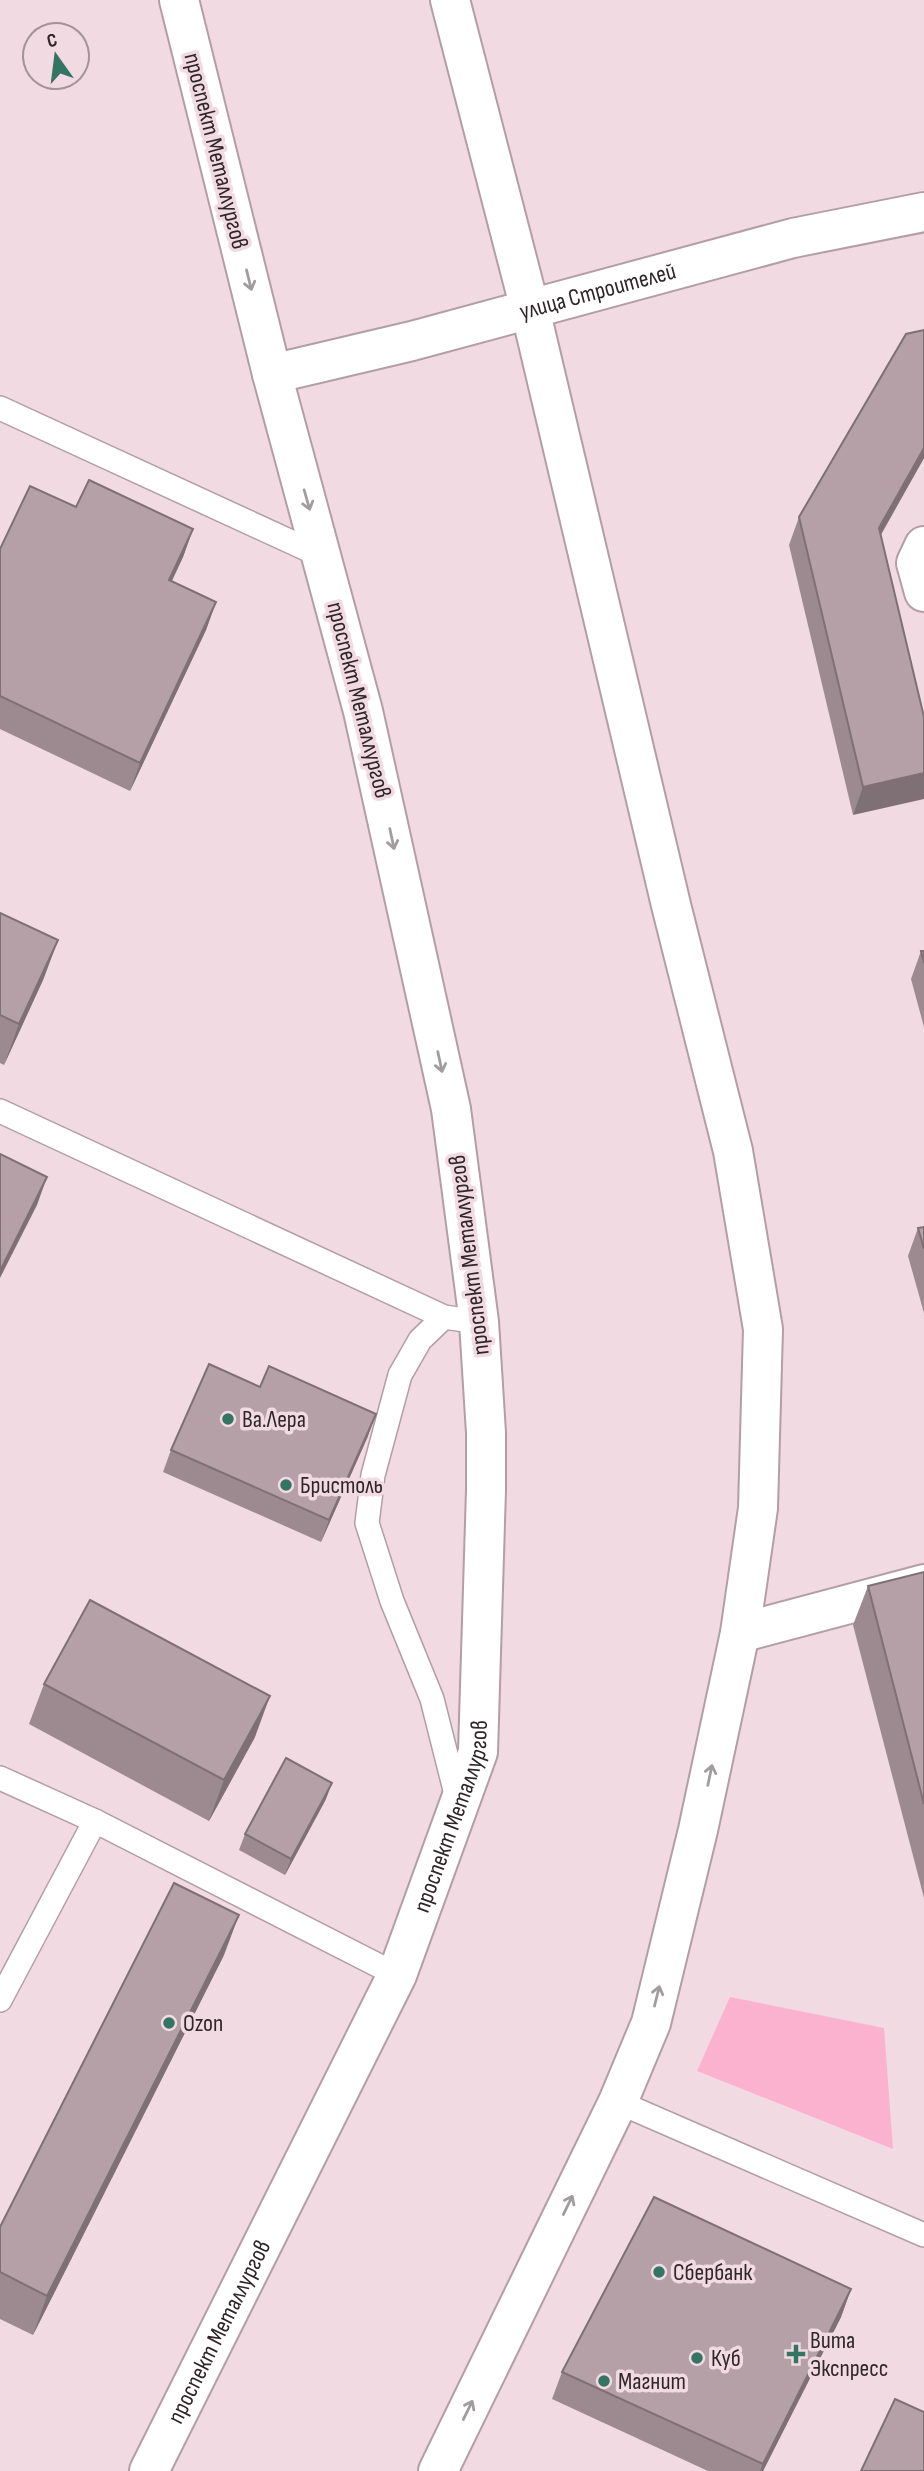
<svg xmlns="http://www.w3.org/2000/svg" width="924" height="2471" font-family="'Sofia Sans Condensed',sans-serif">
<rect width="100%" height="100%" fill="#f1dae2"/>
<path fill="#fbb2cf" d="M730,1997L884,2028L893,2149L697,2071Z"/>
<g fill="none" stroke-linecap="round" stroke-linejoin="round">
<g stroke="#b39ea6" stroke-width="26">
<g id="lane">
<path d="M0,408L324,557"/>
<path d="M0,1111L444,1317L479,1322"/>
<path d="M444,1317L420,1340L400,1375L373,1475L367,1523L392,1601L432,1699L457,1798"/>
<path d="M0,1778L95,1821L397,1975"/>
<path d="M0,2000L95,1821"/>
<path d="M618,2102L924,2235"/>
</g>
</g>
<g stroke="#b39ea6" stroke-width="42">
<g id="street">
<path d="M924,546L916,563L924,592"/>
<path d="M740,1633L924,1584"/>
</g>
</g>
<g stroke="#b39ea6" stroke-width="42">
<g id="secondary">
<path id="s1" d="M272,374L412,341L793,238L924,212"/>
<path id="s2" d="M149,2471L397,1975L478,1752L486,1490V1433L479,1322L451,1109L363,711L272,374L179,0"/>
<path d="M438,2471L618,2102L651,2023L698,1830L740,1633L758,1508L763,1329L733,1151L671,905L530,309L450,0"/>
</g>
</g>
<use href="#lane" stroke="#fff" stroke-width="23"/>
<use href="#street" stroke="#fff" stroke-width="38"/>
<use href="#secondary" stroke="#fff" stroke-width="38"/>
</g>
<g fill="#9c8a90">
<path d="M924,330V458L881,535L924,717L853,815L789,545L799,517Z"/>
<path d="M193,529L183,557L172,581L216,602L206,630L130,791L0,729V549Z"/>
<path d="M0,913L58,940L43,980L4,1065L0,1063Z"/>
<path d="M921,951H924V1027L911,979Z"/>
<path d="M924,1227V1313L908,1256L918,1228Z"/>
<path d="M368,1436L321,1542L163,1472L171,1450Z"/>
<path d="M924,1572V1898L853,1625L868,1586Z"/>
<path d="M44,1684L255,1737L209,1821L29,1724Z"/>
<path d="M326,1799L285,1875L239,1850L245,1834Z"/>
<path d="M224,1955L33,2335L0,2319V2227Z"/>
<path d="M851,2289L841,2317L763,2471H708L552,2399L562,2372Z"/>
</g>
<g fill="#7f7075">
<path d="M924,448V458L869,555L879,528Z"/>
<path d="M193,529L183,557L159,607L169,580Z"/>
<path d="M216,602L206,630L130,791L140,763Z"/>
<path d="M924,773V799L853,815L863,787Z"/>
<path d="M58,940L43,980L4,1065L19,1024Z"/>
<path d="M47,1177L37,1205L0,1278V1271Z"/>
<path d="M376,1414L368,1436L321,1542L329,1520Z"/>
<path d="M270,1696L255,1737L209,1821L224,1780Z"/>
<path d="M332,1783L326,1799L285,1875L291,1859Z"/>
<path d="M239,1915L224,1955L33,2335L47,2296Z"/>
<path d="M851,2289L841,2317L763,2471H760L763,2464Z"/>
</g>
<g fill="#b5a0a7" stroke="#7f7075" stroke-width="2">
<path d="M924,330V448L879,528L924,717V773L863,787L799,517L906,334Z"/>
<path d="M89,480L193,529L169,580L216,602L140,763L0,696V549L30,486L76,507Z"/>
<path d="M0,913L58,940L19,1024L0,1015Z"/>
<path d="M921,951H924V963Z"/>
<path d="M0,1154L47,1177L0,1271Z"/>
<path d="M924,1227V1249L918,1228Z"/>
<path d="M209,1364L260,1387L269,1366L376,1414L329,1520L171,1450Z"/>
<path d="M924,1572V1804L868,1586Z"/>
<path d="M90,1600L270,1696L224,1780L44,1684Z"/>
<path d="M286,1758L332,1783L291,1859L245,1834Z"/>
<path d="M174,1883L239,1915L47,2296L0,2272V2227Z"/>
<path d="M654,2197L851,2289L763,2464L562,2372Z"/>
<path d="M895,2399L924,2412V2471H861Z"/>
</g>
<defs><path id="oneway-shaft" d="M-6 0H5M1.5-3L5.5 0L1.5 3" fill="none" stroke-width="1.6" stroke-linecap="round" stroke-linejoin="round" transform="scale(1.75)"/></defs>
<g stroke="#a19d9f">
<use href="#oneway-shaft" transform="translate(249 280) rotate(76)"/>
<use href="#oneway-shaft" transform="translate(307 500) rotate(74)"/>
<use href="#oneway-shaft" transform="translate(392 839) rotate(78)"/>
<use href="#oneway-shaft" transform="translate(440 1062) rotate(78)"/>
<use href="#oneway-shaft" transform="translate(710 1775) rotate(-78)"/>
<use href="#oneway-shaft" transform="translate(657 1996) rotate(-76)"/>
<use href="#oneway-shaft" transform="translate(568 2205) rotate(-64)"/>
<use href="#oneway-shaft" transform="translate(468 2410) rotate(-64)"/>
</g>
<g fill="#347463" stroke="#f1dae2" stroke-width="2.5">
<circle cx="228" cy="1419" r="7"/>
<circle cx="286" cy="1485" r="7"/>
<circle cx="169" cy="2023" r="7"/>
<circle cx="659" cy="2272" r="7"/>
<path d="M792.5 2343.5h7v7h7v7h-7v7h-7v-7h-7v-7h7z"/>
<circle cx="697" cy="2358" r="7"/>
<circle cx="604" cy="2381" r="7"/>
</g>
<g text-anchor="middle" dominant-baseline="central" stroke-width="7" stroke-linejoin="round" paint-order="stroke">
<g font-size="24" fill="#2f2629" stroke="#f1dae2">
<text transform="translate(216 151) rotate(76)">проспект Металлургов</text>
<text stroke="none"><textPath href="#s1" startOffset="336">улица Строителей</textPath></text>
<text transform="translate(359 700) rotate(76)">проспект Металлургов</text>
<text transform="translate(469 1255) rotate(-97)">проспект Металлургов</text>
<text stroke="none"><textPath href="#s2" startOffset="723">проспект Металлургов</textPath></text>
<text stroke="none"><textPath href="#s2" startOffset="156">проспект Металлургов</textPath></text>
</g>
<g font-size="24" fill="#2f2629" stroke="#f1dae2" text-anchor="start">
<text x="242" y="1419">Ва.Лера</text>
<text x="300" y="1485">Бристоль</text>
<text x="183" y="2023">Ozon</text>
<text x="673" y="2272">Сбербанк</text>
<text x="810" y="2340">Вита<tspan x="810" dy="28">Экспресс</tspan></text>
<text x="711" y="2358">Куб</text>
<text x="618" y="2381">Магнит</text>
</g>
</g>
<g transform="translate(56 56) rotate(346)"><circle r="33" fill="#f1dae2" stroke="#a39298" stroke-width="2"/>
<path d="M0-5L12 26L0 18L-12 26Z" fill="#347463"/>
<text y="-10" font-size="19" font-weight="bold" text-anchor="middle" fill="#2f2629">С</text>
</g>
</svg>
